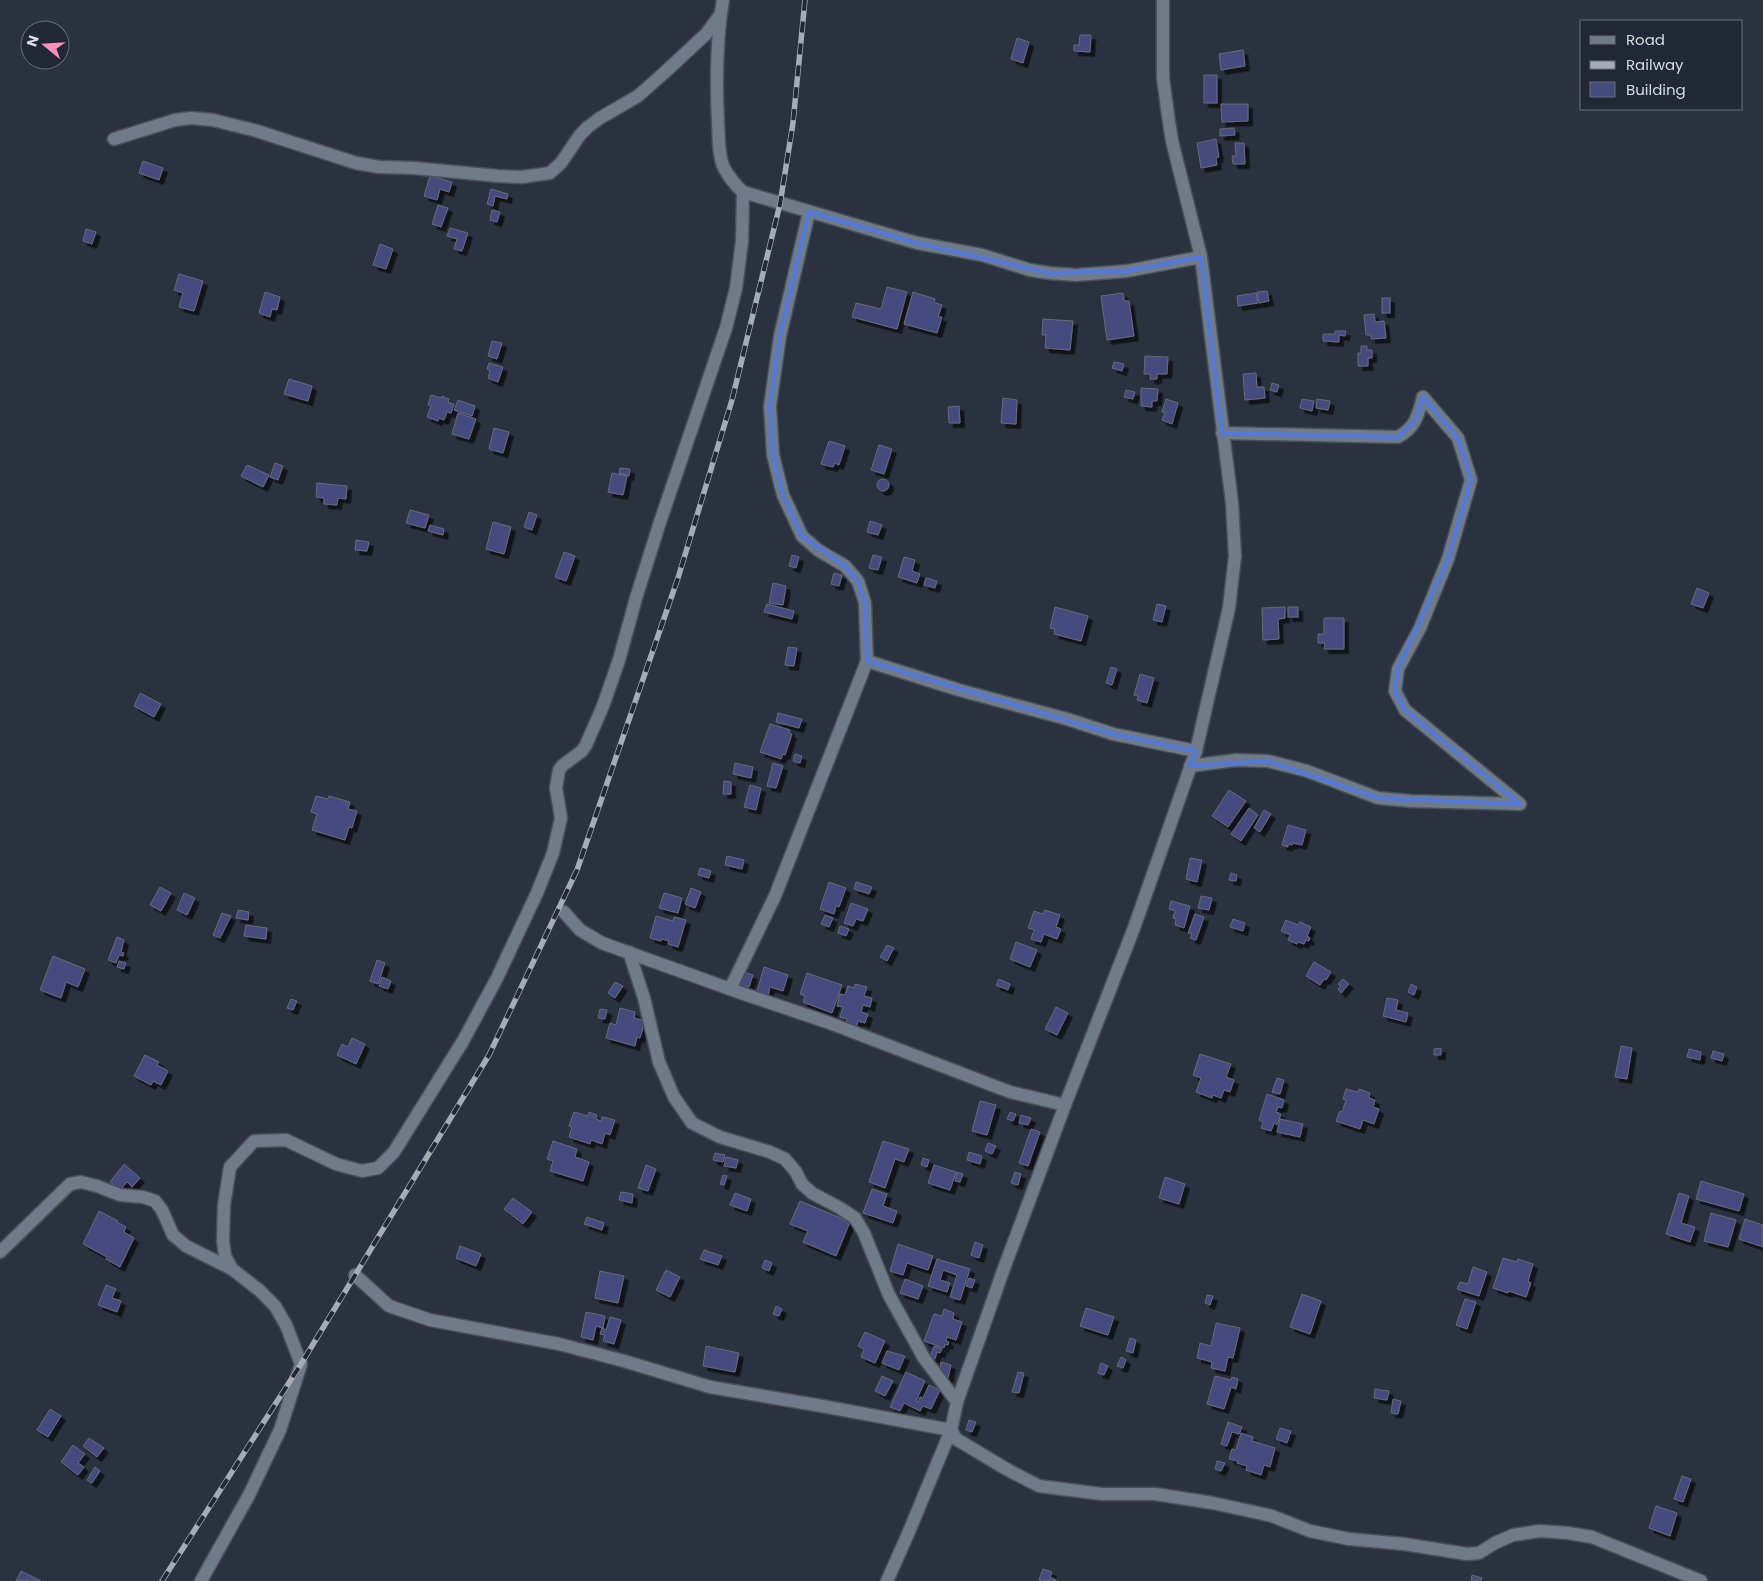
<svg xmlns="http://www.w3.org/2000/svg" width="1763" height="1581" font-family="Poppins,sans-serif">
<defs>
<filter id="shadow"><feDropShadow dx="4.5" dy="4.5" stdDeviation="0" flood-color="#0009"/></filter>
</defs>
<rect width="100%" height="100%" fill="#29323e"/>
<g fill="#444c7e" stroke="#676b7b" filter="url(#shadow)">
<path d="M1080,35H1091L1090,52L1074,51V45H1079Z"/>
<path d="M1017,38L1029,42L1023,63L1011,59Z"/>
<path d="M1243,50L1245,66L1221,70L1219,54Z"/>
<rect x="1204" y="75" width="13" height="28"/>
<path d="M1221,104H1248V121L1222,122Z"/>
<path d="M1234,128L1235,135L1220,136V129Z"/>
<path d="M1216,139L1219,157L1216,158L1217,165L1201,168L1197,143Z"/>
<path d="M1235,143H1244L1245,164H1233L1232,156H1236Z"/>
<path d="M143,161L163,168L159,180L139,173Z"/>
<path d="M430,176L452,182L449,192L440,189L437,200L424,196Z"/>
<path d="M491,189L508,194L507,199L495,196L493,206L487,204Z"/>
<path d="M438,205L448,208L441,227L432,224Z"/>
<path d="M492,210L500,212L497,222L490,220Z"/>
<path d="M450,228L468,233L462,251L454,249L457,239L447,236Z"/>
<path d="M86,229L96,232L92,244L83,241Z"/>
<path d="M380,244L393,249L386,269L373,265Z"/>
<path d="M179,274L203,281L194,311L179,307L183,293L174,290Z"/>
<path d="M887,287L907,292L897,329L852,317L856,303L881,309Z"/>
<path d="M1267,291L1269,301L1259,303L1257,292Z"/>
<path d="M265,292L280,297L277,310L272,309L270,317L259,313Z"/>
<path d="M913,292L935,299L934,302L942,305L938,317H942L937,333L904,324Z"/>
<path d="M1123,293L1124,301H1129L1134,336L1107,340L1101,296Z"/>
<path d="M1256,293L1258,303L1238,306L1237,296Z"/>
<rect x="1382" y="298" width="8" height="15"/>
<path d="M1374,314L1375,322L1384,321L1386,338L1371,339V335H1366L1364,315Z"/>
<path d="M1043,319L1073,321L1070,350L1045,348L1046,335H1042Z"/>
<path d="M1335,331H1346L1345,336L1339,335V342L1323,341V334H1335Z"/>
<path d="M492,341L502,343L497,359L488,356Z"/>
<path d="M1361,346H1367V350H1372V358H1368V366H1358V353H1361Z"/>
<path d="M1145,356L1168,357L1167,374H1157V379H1150V374H1144Z"/>
<path d="M1114,362L1124,364L1122,371L1112,368Z"/>
<path d="M489,363L503,367L498,382L488,378L490,371L487,369Z"/>
<path d="M1256,373L1257,387H1264L1265,398L1245,400L1243,374Z"/>
<path d="M289,379L312,386L308,401L284,394Z"/>
<path d="M1272,383L1279,385L1277,392L1270,390Z"/>
<path d="M1141,388L1158,389L1157,401H1152V407L1141,406Z"/>
<path d="M1126,390L1135,392L1133,399L1124,397Z"/>
<path d="M431,395L442,398V396L449,399L448,402L454,404L451,413L447,412L444,420L439,418L438,421L427,417L431,406L428,405Z"/>
<path d="M1003,398L1017,400L1016,424L1001,423Z"/>
<path d="M1166,399L1178,403L1172,424L1162,420L1165,413L1162,412Z"/>
<path d="M1302,399L1314,401L1312,411L1300,408Z"/>
<path d="M1317,399L1330,401L1328,410L1316,408Z"/>
<path d="M458,400L475,406L472,416L454,410Z"/>
<path d="M959,406L960,423H949L948,407Z"/>
<path d="M458,413L476,419L469,439L452,434Z"/>
<path d="M494,428L509,432L503,453L489,449Z"/>
<path d="M829,441L845,446L839,465L835,463L833,467L821,464Z"/>
<path d="M879,445L892,449L884,474L871,470Z"/>
<path d="M275,463L283,466L278,480L270,477Z"/>
<path d="M247,465L269,475L263,487L241,476Z"/>
<path d="M620,468L630,469L629,476L619,473Z"/>
<path d="M612,473L627,476L623,495L608,492Z"/>
<circle cx="883" cy="485" r="6"/>
<path d="M317,483L347,486L346,499L338,498L337,505L324,504V498L316,497Z"/>
<path d="M410,510L429,515L425,528L406,523Z"/>
<path d="M529,512L537,515L532,530L524,527Z"/>
<path d="M870,521L882,525L878,535L867,532Z"/>
<path d="M493,522L511,527L504,554L486,549Z"/>
<path d="M430,525L444,529L443,535L428,531Z"/>
<path d="M356,540L369,542L367,551L355,550Z"/>
<path d="M564,552L575,556L566,581L555,577Z"/>
<path d="M792,555L799,557L796,568L789,566Z"/>
<path d="M873,555L882,557L878,570L869,568Z"/>
<path d="M904,557L915,560L912,571L920,574L917,583L898,577Z"/>
<path d="M834,573L842,575L839,586L831,584Z"/>
<path d="M926,578L937,581L935,588L924,585Z"/>
<path d="M773,583L786,586L783,605L769,603Z"/>
<path d="M1697,588L1709,593L1703,608L1691,604Z"/>
<path d="M767,604L794,611L792,619L764,612Z"/>
<path d="M1157,604L1166,606L1162,622L1153,620Z"/>
<path d="M1055,607L1088,616L1081,641L1054,634L1055,629L1050,628Z"/>
<path d="M1285,607V618L1278,619L1279,639L1263,640L1262,608Z"/>
<rect x="1288" y="607" width="10" height="10"/>
<path d="M1324,618H1344V649H1324L1325,643H1318V634H1324Z"/>
<path d="M788,647L797,648L794,666L785,665Z"/>
<path d="M1111,667L1117,669L1112,685L1106,683Z"/>
<path d="M1140,674L1154,678L1147,703L1137,700L1138,696L1134,695Z"/>
<path d="M140,693L161,704L154,717L134,706Z"/>
<path d="M778,713L802,719L799,728L776,722Z"/>
<path d="M770,724L790,730L789,733L792,734L785,755L783,754L781,759L760,752Z"/>
<path d="M795,754L802,756L800,763L793,761Z"/>
<path d="M735,763L753,767L751,778L733,774Z"/>
<path d="M773,763L783,766L776,788L767,786Z"/>
<path d="M724,781L731,782V794H723Z"/>
<path d="M750,785L761,788L756,810L744,807Z"/>
<path d="M1229,790L1246,801L1228,827L1212,816Z"/>
<path d="M316,796L328,799L329,796L350,802L348,809L357,811L352,828L349,827L345,840L312,830L317,814L311,812Z"/>
<path d="M1249,808L1258,815L1241,841L1231,834Z"/>
<path d="M1264,810L1271,814L1260,832L1254,828Z"/>
<path d="M1288,825L1306,830L1302,845L1293,843L1292,845L1288,844V847L1282,845Z"/>
<path d="M727,856L744,860L742,869L725,865Z"/>
<path d="M1190,858L1202,860L1197,882L1186,879Z"/>
<path d="M700,868L711,871L709,878L698,875Z"/>
<path d="M1231,873L1237,875L1236,881L1229,880Z"/>
<path d="M829,882L846,888L839,907L836,906L834,914L820,909Z"/>
<path d="M856,882L872,887L869,894L854,889Z"/>
<path d="M160,887L171,893L161,911L150,905Z"/>
<path d="M691,888L701,892L695,908L685,904Z"/>
<path d="M184,893L195,898L187,915L177,910Z"/>
<path d="M664,893L682,898L678,913L659,908Z"/>
<path d="M1201,896L1212,898L1209,910L1198,908Z"/>
<path d="M1171,901L1190,906L1184,928L1175,925L1176,919L1173,918L1175,911L1169,909Z"/>
<path d="M851,903L868,909L863,921L856,919L853,926L844,923Z"/>
<path d="M238,910L249,912L248,920L236,918Z"/>
<path d="M1045,910L1060,915L1056,927L1061,929L1057,939L1044,934L1041,942L1031,939L1034,930L1028,928L1034,911L1043,914Z"/>
<path d="M222,913L231,916L220,938L213,935Z"/>
<path d="M1195,914L1204,917L1196,940L1190,938L1192,934L1188,933Z"/>
<path d="M825,915L833,918L829,927L821,924Z"/>
<path d="M656,916L673,921L674,917L686,920L678,947L668,944L669,941L662,939L661,941L650,938Z"/>
<path d="M1233,919L1245,923L1243,931L1230,927Z"/>
<path d="M1286,920L1298,925L1300,922L1311,927L1307,936L1310,938L1309,941L1306,940L1304,944L1298,942L1297,944L1288,940L1290,935L1281,931Z"/>
<path d="M246,925L267,928L266,939L244,936Z"/>
<path d="M840,926L849,929L846,936L838,933Z"/>
<path d="M117,937L124,940L121,952L124,953L123,956L119,955L116,963L108,960Z"/>
<path d="M1016,942L1037,950L1030,967L1010,959Z"/>
<path d="M887,945L894,948L887,961L880,957Z"/>
<path d="M53,956L85,969L78,987L66,982L61,998L40,990Z"/>
<path d="M377,960L385,963L378,984L370,981Z"/>
<path d="M119,961L126,963L124,969L117,967Z"/>
<path d="M1314,962L1331,972L1326,980L1324,979L1320,985L1306,976Z"/>
<path d="M764,967L788,975L783,991L770,987L768,996L757,992Z"/>
<path d="M743,972L753,975L749,987L745,986L743,991L738,989Z"/>
<path d="M807,973L842,985L832,1013L803,1002L805,996L800,994Z"/>
<path d="M382,977L391,981L388,989L379,986Z"/>
<path d="M999,979L1010,984L1008,990L996,985Z"/>
<path d="M1343,979L1349,984L1341,993L1338,989L1341,986L1338,984Z"/>
<path d="M615,982L623,986L615,998L608,993Z"/>
<path d="M855,984L867,987L864,996L872,998L870,1007L863,1005L861,1012L868,1014L865,1023L858,1021L856,1028L845,1025L847,1019L840,1017L843,1007L837,1006L840,994L845,995L848,986L854,988Z"/>
<path d="M1411,984L1417,987L1414,995L1408,992Z"/>
<path d="M1387,998L1398,1000L1396,1010L1408,1013L1406,1022L1383,1016Z"/>
<path d="M291,999L297,1001L293,1010L287,1008Z"/>
<path d="M1056,1007L1068,1013L1057,1035L1045,1029Z"/>
<path d="M620,1008L635,1012L634,1018L645,1021L640,1038L637,1037L635,1046L606,1038L610,1023L616,1025Z"/>
<path d="M600,1009L607,1010L605,1019L598,1018Z"/>
<path d="M352,1038L365,1044L356,1064L337,1055L342,1044L348,1047Z"/>
<path d="M1621,1046L1632,1048L1627,1079L1615,1077Z"/>
<path d="M1441,1048V1055H1434V1049Z"/>
<path d="M1689,1049L1701,1052L1700,1060L1687,1057Z"/>
<path d="M1713,1051L1724,1054L1722,1061L1711,1058Z"/>
<path d="M1200,1054L1231,1064L1226,1077L1234,1080L1230,1092L1224,1090L1221,1098L1213,1095L1212,1098L1196,1092L1201,1078L1193,1075Z"/>
<path d="M145,1055L159,1062L157,1065L168,1071L161,1085L153,1081L151,1085L134,1076Z"/>
<path d="M1277,1078L1284,1080L1280,1094L1272,1092Z"/>
<path d="M1346,1089L1358,1092L1359,1089L1370,1093L1369,1098L1375,1100L1373,1107L1379,1109L1374,1124L1363,1120L1360,1129L1336,1121L1340,1111L1342,1112L1346,1100L1343,1099Z"/>
<path d="M1267,1094L1284,1100L1282,1108L1278,1107L1276,1112L1281,1114L1277,1125L1274,1123L1271,1131L1261,1128L1263,1122L1259,1120Z"/>
<path d="M980,1101L996,1105L987,1135L972,1131Z"/>
<path d="M574,1112L588,1116L589,1112L597,1115L596,1119L601,1121L602,1117L615,1120L610,1135L605,1133L602,1144L591,1140L590,1144L569,1137L572,1127L569,1126Z"/>
<path d="M1010,1112L1016,1114L1013,1121L1007,1119Z"/>
<path d="M1021,1115L1031,1118L1028,1125L1019,1123Z"/>
<path d="M1280,1119L1303,1124L1300,1137L1277,1132Z"/>
<path d="M1031,1129L1040,1132L1028,1166L1019,1163Z"/>
<path d="M553,1141L577,1149L575,1157L589,1162L583,1181L550,1171L553,1161L547,1159Z"/>
<path d="M883,1141L909,1149L904,1162L895,1159L885,1188L869,1182Z"/>
<path d="M988,1143L996,1146L992,1154L985,1151Z"/>
<path d="M969,1152L982,1156L980,1164L967,1160Z"/>
<path d="M715,1153L725,1155L723,1162L713,1160Z"/>
<path d="M726,1157L738,1160L736,1168L724,1166Z"/>
<path d="M923,1158L929,1160L927,1167L921,1165Z"/>
<path d="M124,1164L140,1178L132,1187L127,1182L120,1190L110,1182Z"/>
<path d="M646,1165L656,1169L648,1191L638,1188Z"/>
<path d="M934,1165L956,1172L950,1190L928,1183Z"/>
<path d="M957,1172L963,1174L960,1182L955,1181Z"/>
<path d="M1015,1172L1021,1174L1018,1185L1011,1183Z"/>
<path d="M723,1175L727,1176L724,1185L720,1184Z"/>
<path d="M1165,1177L1185,1184L1179,1204L1159,1198Z"/>
<path d="M1701,1181L1744,1194L1739,1211L1696,1199Z"/>
<path d="M872,1189L887,1194L883,1206L897,1211L893,1223L863,1213Z"/>
<path d="M621,1192L633,1194L632,1203L619,1200Z"/>
<path d="M735,1193L751,1199L747,1211L730,1205Z"/>
<path d="M1679,1193L1689,1196L1681,1223L1695,1227L1690,1242L1666,1234Z"/>
<path d="M513,1198L532,1212L523,1224L504,1209Z"/>
<path d="M800,1201L850,1222L836,1256L803,1242L808,1231L790,1224Z"/>
<path d="M99,1211L118,1221L117,1222L126,1227L124,1232L134,1238L120,1267L106,1259L107,1257L83,1244Z"/>
<path d="M1711,1213L1736,1220L1728,1247L1704,1241Z"/>
<path d="M587,1217L604,1223L602,1230L584,1224Z"/>
<path d="M1745,1219L1763,1225V1247L1739,1239Z"/>
<path d="M975,1242L983,1245L979,1258L971,1255Z"/>
<path d="M898,1244L933,1256L928,1270L907,1263L903,1275L890,1271Z"/>
<path d="M460,1246L481,1254L476,1266L456,1258Z"/>
<path d="M704,1250L722,1256L718,1265L700,1259Z"/>
<path d="M1503,1258L1517,1262L1518,1259L1533,1264L1528,1281L1531,1283L1526,1297L1509,1291L1508,1293L1493,1288Z"/>
<path d="M937,1259L970,1269L960,1300L950,1297L957,1275L943,1270L940,1280L950,1283L947,1292L928,1286Z"/>
<path d="M765,1260L772,1263L769,1271L762,1268Z"/>
<path d="M1473,1267L1487,1272L1479,1296L1457,1289L1460,1282L1468,1284Z"/>
<path d="M666,1270L680,1277L670,1297L656,1290Z"/>
<path d="M600,1271L624,1276L618,1303L595,1298Z"/>
<path d="M969,1278L975,1280L972,1288L966,1286Z"/>
<path d="M905,1279L923,1286L918,1299L900,1293Z"/>
<path d="M106,1285L116,1289L112,1298L121,1301L117,1312L98,1305Z"/>
<path d="M1302,1294L1321,1301L1310,1334L1290,1327Z"/>
<path d="M1207,1295L1213,1296L1210,1305L1205,1303Z"/>
<path d="M1465,1299L1476,1302L1467,1329L1456,1325Z"/>
<path d="M776,1306L782,1309L779,1316L773,1314Z"/>
<path d="M1086,1308L1114,1317L1108,1335L1080,1326Z"/>
<path d="M944,1309L954,1313L953,1319L962,1322L956,1340L947,1337L946,1341L949,1342L948,1345L945,1344L944,1348L924,1341L934,1314L942,1316Z"/>
<path d="M586,1312L605,1316L603,1328L596,1326L593,1340L581,1337Z"/>
<path d="M610,1317L621,1320L614,1344L603,1341L605,1335L600,1334L602,1328L606,1330Z"/>
<path d="M1216,1323L1240,1328L1233,1358L1228,1357L1225,1371L1211,1368L1212,1362L1197,1358L1200,1343L1211,1346Z"/>
<path d="M865,1332L885,1341L875,1363L861,1357L864,1349L858,1346Z"/>
<path d="M1130,1338L1136,1340L1133,1353L1126,1351Z"/>
<path d="M706,1346L739,1353L735,1372L703,1366Z"/>
<path d="M934,1346L942,1349L940,1353L937,1352L935,1359L930,1357Z"/>
<path d="M887,1351L905,1356L899,1370L882,1363Z"/>
<path d="M1121,1357L1126,1360L1123,1368L1117,1366Z"/>
<path d="M941,1362L951,1365L948,1378L939,1376Z"/>
<path d="M1101,1363L1108,1366L1104,1375L1098,1373Z"/>
<path d="M906,1372L925,1381L916,1401L918,1402L920,1397L923,1398L929,1385L940,1390L931,1409L923,1406L920,1411L904,1403L900,1411L890,1407Z"/>
<path d="M1018,1372L1024,1373L1019,1393L1012,1392Z"/>
<path d="M882,1376L893,1381L885,1396L875,1391Z"/>
<path d="M1215,1376L1231,1380L1232,1377L1238,1379L1236,1389L1231,1387L1224,1409L1207,1404Z"/>
<path d="M1375,1389L1389,1391L1387,1400L1374,1398Z"/>
<path d="M1393,1399L1401,1401L1398,1414L1391,1413Z"/>
<path d="M50,1409L61,1416L48,1437L37,1430Z"/>
<path d="M969,1420L976,1422L972,1432L966,1430Z"/>
<path d="M1228,1422L1242,1427L1239,1434L1232,1432L1227,1446L1221,1444Z"/>
<path d="M1280,1428L1291,1431L1287,1443L1276,1439Z"/>
<path d="M1241,1433L1253,1437L1252,1441L1275,1448L1270,1467L1264,1465L1261,1475L1246,1470L1247,1466L1237,1463L1238,1461L1229,1459L1232,1449L1236,1450Z"/>
<path d="M89,1438L104,1448L97,1457L83,1446Z"/>
<path d="M73,1445L85,1454L78,1463L84,1467L78,1475L61,1462Z"/>
<path d="M1217,1461L1225,1463L1221,1471L1215,1469Z"/>
<path d="M95,1467L100,1471L92,1483L87,1480Z"/>
<path d="M1682,1476L1691,1479L1683,1502L1674,1499Z"/>
<path d="M1656,1506L1677,1513L1670,1536L1649,1528Z"/>
<path d="M1043,1569L1052,1572L1050,1577L1056,1580V1581L1039,1580Z"/>
<path d="M21,1571L41,1581H16Z"/>
<path d="M1472,1575L1482,1578L1481,1581H1471Z"/>
</g>
<g fill="none" stroke-linecap="round" stroke-linejoin="round">
<g stroke="#48505a" stroke-width="15">
<g id="minor">
<path d="M114,139L175,120L191,118L213,120L257,131L356,163L379,167L414,168L498,176L522,177L550,173L561,163L580,135L588,127L600,118L638,96L664,73L706,34L720,15"/>
<path d="M743,192L917,243L982,255L1030,270L1049,273L1076,275L1127,271L1201,257"/>
<path d="M1423,397L1458,438L1471,480L1448,559L1420,628L1398,669L1395,691L1405,710L1520,804"/>
<path d="M1222,433L1398,437C1416,427 1418,415 1423,397"/>
<path d="M867,661L959,690L1067,719L1113,734L1196,751"/>
<path d="M1190,766L1236,760L1268,761L1307,771L1378,798L1411,801L1520,804"/>
<path d="M564,912L580,930L602,943L744,994L827,1022L1010,1092L1065,1105"/>
<path d="M629,952L644,998L659,1062L674,1097L692,1123L720,1137L770,1152L785,1159L796,1172L802,1184L812,1193L840,1208L855,1218L864,1233L889,1295L924,1358L957,1402"/>
<path d="M730,989L775,896L867,661L865,603L858,581L845,566L818,550L802,536L783,495L773,455L770,406L780,336L809,212"/>
<path d="M0,1252L70,1184L81,1182L97,1186L120,1195L143,1197L155,1201L162,1210L173,1235L186,1246L232,1269"/>
<path d="M355,1275L389,1306L430,1320L559,1344L624,1361L710,1387L822,1406L951,1430L956,1439L1008,1470L1039,1486L1102,1494H1155L1213,1503L1272,1516L1310,1531L1349,1539L1404,1544L1467,1554L1479,1553L1495,1543L1513,1535L1540,1531L1568,1533L1592,1537L1701,1581"/>
<path d="M201,1581L249,1495L280,1430L301,1364L286,1325L275,1306L259,1290L232,1269L225,1256L223,1241L224,1205L230,1167L254,1141L286,1140L336,1164L362,1171L378,1168L394,1152L463,1041L497,978L537,893L553,853L561,818L556,788L559,770L563,765L582,751L586,745L603,706L619,660L636,598L660,522L726,328L736,288L742,241L743,192C735,185 729,177 724,168C718,155 719,137 718,123C716,82 716,40 723,0"/>
<path d="M887,1581L908,1534L951,1430L957,1402L1003,1271L1065,1105L1134,928L1196,751L1229,608L1235,556L1232,503L1201,257L1172,141L1168,115L1163,78V0"/>
</g>
</g>
<use href="#minor" stroke="#707b89" stroke-width="12"/>
<g stroke="#a5acb5" stroke-width="5.5">
<path id="rail" d="M162,1581L301,1364L489,1055L577,870L678,578L732,400L780,204L793,123L805,0"/>
</g>
<use href="#rail" stroke="#1f2834" stroke-width="4" stroke-dasharray="11" stroke-linecap="butt"/>
</g>
<path fill="none" stroke="#5479dc" stroke-width="4" stroke-linejoin="round" d="M809,212L917,243L1049,273L1127,271L1201,257L1222,433L1398,437L1416,420L1423,397L1458,438L1471,480L1448,559L1398,669L1395,691L1405,710L1520,804L1378,798L1268,761L1190,766L1196,751L1113,734L867,661L865,603L858,581L845,566L802,536L783,495L773,455L770,406L780,336Z"/>
<rect x="1580" y="20" width="162" height="90" fill="#1f2834" stroke="#68707a"/>
<rect x="1590" y="36" width="25" height="8" fill="#707b89" stroke="#68707a"/>
<text x="1626" y="45" font-size="15" fill="#d6dce4">Road</text>
<rect x="1590" y="61" width="25" height="8" fill="#a5acb5" stroke="#68707a"/>
<text x="1626" y="70" font-size="15" fill="#d6dce4">Railway</text>
<rect x="1590" y="82" width="25" height="15" fill="#444c7e" stroke="#68707a"/>
<text x="1626" y="95" font-size="15" fill="#d6dce4">Building</text>
<g transform="translate(45 45) rotate(288)"><circle r="24" fill="#1f2834" stroke="#68707a"/>
<path d="M0-4L9 19L0 12L-9 19Z" fill="#ff8ebb"/>
<text y="-8" font-size="14" font-weight="bold" text-anchor="middle" fill="#d6dce4">N</text>
</g>
</svg>
